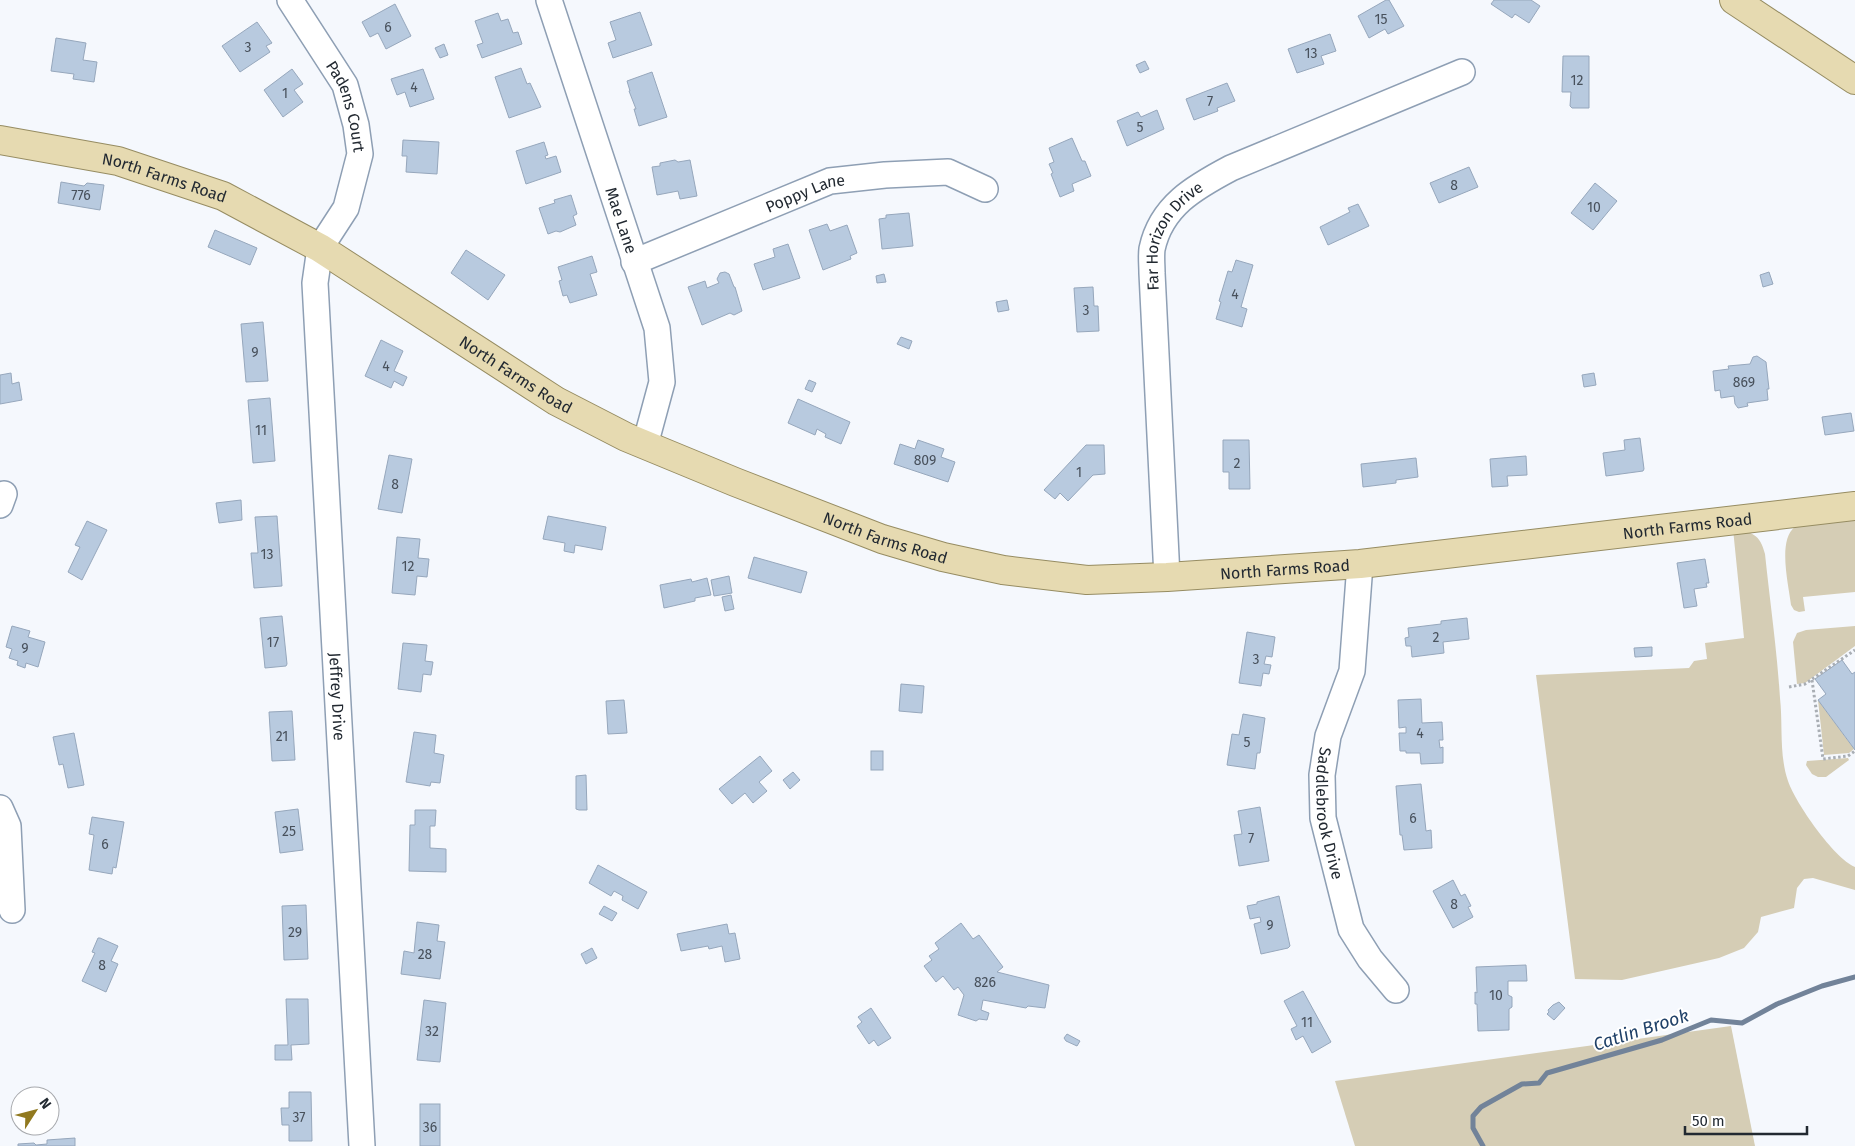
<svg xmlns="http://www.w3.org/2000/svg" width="1855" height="1146" font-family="'Fira Sans',sans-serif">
<rect width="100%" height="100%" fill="#f5f8fd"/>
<g fill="#d5cdb5">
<path d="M1855,514V592L1803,597L1805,611L1799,612L1794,610L1791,605C1789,586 1777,540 1795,527C1800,523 1845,516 1855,514Z"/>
<path d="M1733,529C1752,532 1760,534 1765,554C1770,602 1777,650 1780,698C1783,725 1779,755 1788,781C1796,804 1834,858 1855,867V890L1813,878L1804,879L1797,888L1794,908L1761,917L1758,932L1744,948L1719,958L1622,980L1575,979L1536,675L1689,668L1694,661L1707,659L1705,643L1744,638Z"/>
<path d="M1855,626V646L1805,683L1797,684L1793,642L1797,633L1806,630Z"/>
<path d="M1818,700L1854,749L1849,753L1824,755Z"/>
<path d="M1848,758L1849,760L1826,777H1818L1812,774L1806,765L1807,761Z"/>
<path d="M1731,1026L1755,1146H1355L1335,1081Z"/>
</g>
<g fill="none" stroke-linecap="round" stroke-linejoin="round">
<path stroke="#728399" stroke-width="5" d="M1483,1146L1473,1128V1116L1481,1107L1522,1084L1539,1083L1547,1073L1662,1040L1711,1020L1742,1023L1777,1004L1822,986L1855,977"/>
</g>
<g fill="#b8cadf" stroke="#96a7bc">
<path d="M1386,0H1389L1404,26L1388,34L1385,29L1369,38L1358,16Z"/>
<path d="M1494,0H1531L1540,6L1529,23L1515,14L1512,18L1491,4Z"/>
<path d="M395,4L411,36L386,49L378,33L370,37L362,22Z"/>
<path d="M640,12L652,45L613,58L608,43L616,40L610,22Z"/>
<path d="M498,13L501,21L508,19L513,33L518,32L522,44L482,58L477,45L483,43L475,21Z"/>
<path d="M257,22L272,43L266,46L270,52L240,72L222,46Z"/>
<path d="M1330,34L1336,51L1321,56L1324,64L1297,73L1288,49Z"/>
<path d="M56,38L86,43L83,60L97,62L94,82L73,79L74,74L51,71Z"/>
<path d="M444,44L448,55L440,58L435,48Z"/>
<path d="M1563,56H1589V108H1572L1570,106L1571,92H1562Z"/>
<path d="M1145,61L1149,69L1140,73L1136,65Z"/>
<path d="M521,68L527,84L530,83L541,107L509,118L495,77Z"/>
<path d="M292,69L303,84L294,90L303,102L283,117L264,90Z"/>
<path d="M423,69L434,99L410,107L405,92L397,95L391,79Z"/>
<path d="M652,72L667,117L639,126L634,109H636L629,91H630L627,81Z"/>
<path d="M1227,83L1235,101L1217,108L1218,111L1194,120L1186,99Z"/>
<path d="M1157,110L1164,129L1127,146L1117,121L1138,112L1141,117Z"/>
<path d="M1072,138L1082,161H1085L1091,176L1072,184L1074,191L1060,197L1051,174L1053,173L1049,164L1054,162L1049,148Z"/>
<path d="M403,140L439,142L437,174L406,172L407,156H402Z"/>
<path d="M544,142L548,155L545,156L546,159L556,156L561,172L526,184L516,151Z"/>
<path d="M675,160L678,162L690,160L697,196L680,199L678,191L657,195L652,167L660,166V163Z"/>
<path d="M1469,167L1478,187L1439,203L1430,183Z"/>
<path d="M61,182L84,186L87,183L104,185L100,210L58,203Z"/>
<path d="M1595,183L1617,201L1593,230L1571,213Z"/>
<path d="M571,195L577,214L573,216L576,225L560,232L556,231L548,234L539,208L555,203L554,200Z"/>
<path d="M1358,204L1369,226L1328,245L1320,227L1350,212L1348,208Z"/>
<path d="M909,213L913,246L882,249L879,219L886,218V215Z"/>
<path d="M827,224L830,231L847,225L857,253L850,256L851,259L823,270L809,230Z"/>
<path d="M215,230L257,248L250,265L208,247Z"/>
<path d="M788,244L800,278L763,290L754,264L775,257L773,249Z"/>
<path d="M466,250L505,275L488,300L451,273Z"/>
<path d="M592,256L597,272L590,274L597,295L570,303L567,295L563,296L559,281L562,280L558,267Z"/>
<path d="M1236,260L1253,265L1241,307L1247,309L1242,327L1216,319L1221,302L1219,301L1228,271L1232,272Z"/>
<path d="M725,272L729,274L734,287H735L742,311L734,315L730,313L702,325L688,287L705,281L707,288L719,283L717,279L720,273Z"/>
<path d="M1769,272L1773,284L1763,287L1760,275Z"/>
<path d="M884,274L886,282L877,283L876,276Z"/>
<path d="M1093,287L1094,306H1098L1099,331L1077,332L1074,288Z"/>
<path d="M1007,300L1009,310L998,312L996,302Z"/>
<path d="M263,322L268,381L246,382L241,324Z"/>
<path d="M901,337L912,341L909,349L897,344Z"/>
<path d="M381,340L403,351L394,371L407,377L403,386L394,381L391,388L365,376Z"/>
<path d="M1757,356L1766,362L1769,389H1767L1768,400L1747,403L1748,406L1738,408L1735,404L1734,396L1721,398L1720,390L1715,391L1713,371L1729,369L1728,366L1750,364L1753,357Z"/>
<path d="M11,373L12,384L19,382L22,400L0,404V375Z"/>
<path d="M1594,373L1596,385L1584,387L1582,375Z"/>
<path d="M809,380L816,383L812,392L805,389Z"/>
<path d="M270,398L275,461L253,463L248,400Z"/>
<path d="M798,399L850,422L841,444L825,437L826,434L817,429L815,435L788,423Z"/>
<path d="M1851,413L1854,431L1825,435L1822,417Z"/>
<path d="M1640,438L1644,469L1643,471L1606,476L1603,453L1625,450L1624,440Z"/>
<path d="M918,440L944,449L941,457L955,462L948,482L894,464L900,444L915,449Z"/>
<path d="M1223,440H1249L1250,489H1229V472H1223Z"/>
<path d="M1086,445H1104L1105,474L1093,475L1068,501L1060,493L1055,499L1044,490Z"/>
<path d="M389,455L412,459L402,513L378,509Z"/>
<path d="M1526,456L1527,475L1507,476L1508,486L1492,487L1490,459Z"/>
<path d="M1416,458L1418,477L1396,480V483L1363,487L1361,464Z"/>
<path d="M241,500L242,520L219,523L216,503Z"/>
<path d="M277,516L282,586L254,588L251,553H258L255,517Z"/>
<path d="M548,516L606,527L602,550L575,545L574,553L564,551L565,543L543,539Z"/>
<path d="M87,521L107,530L82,580L68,572L80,547L75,545Z"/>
<path d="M397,537L420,539L418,558L429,559L427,577L417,576L415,595L392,593Z"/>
<path d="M754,557L807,572L801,593L748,578Z"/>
<path d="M1705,559L1709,583H1706L1707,587L1694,589L1697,606L1684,608L1677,563Z"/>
<path d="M729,576L732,593L714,596L711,580Z"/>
<path d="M707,578L711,595L695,598V601L664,608L660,585L691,579L692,582Z"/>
<path d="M731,595L734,609L725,611L722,597Z"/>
<path d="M282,616L287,664L286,666L265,668L260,618Z"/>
<path d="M1467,618L1469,639L1443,642L1444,653L1412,657L1411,646H1406L1405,638L1409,637L1408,628L1441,624V621Z"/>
<path d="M12,626L30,631L28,637L45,642L38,667L26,663L25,668L17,665L18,661L9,658L12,649L6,647Z"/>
<path d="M1247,632L1275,637L1272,657L1266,656L1264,664L1271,665L1269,674L1263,673L1261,686L1239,683Z"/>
<path d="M403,643L427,645L425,661L433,662L431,675L423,674L421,692L398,689Z"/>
<path d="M1652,647V656L1635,657L1634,648Z"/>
<path d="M1842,660L1852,674L1855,672V750L1818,700L1826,694L1815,679Z"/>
<path d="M901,684L924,686L922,713L899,711Z"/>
<path d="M1421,699L1422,723L1442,722L1443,740H1439L1440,748L1443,747V763L1421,764L1420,753H1406V751H1400L1399,733H1406V727L1399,728L1398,700Z"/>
<path d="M624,700L627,733L608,734L606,701Z"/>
<path d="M292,711L295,760L272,761L269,712Z"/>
<path d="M1243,714L1265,718L1260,753H1257L1255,769L1227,765L1232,734L1239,735Z"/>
<path d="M414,732L436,735L434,753L444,755L440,783L431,782L430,786L406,782Z"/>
<path d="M74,733L84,785L68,788L63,764L59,765L53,737Z"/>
<rect x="871" y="751" width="12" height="19"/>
<path d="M760,756L772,771L759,782L767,791L753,803L745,793L732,804L719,789Z"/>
<path d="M793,772L800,780L790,789L783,780Z"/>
<path d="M586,775L587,810H579L576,809V776Z"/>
<path d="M1421,784L1426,831L1431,830L1432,848L1404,850L1402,835H1400L1396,786Z"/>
<path d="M1260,807L1269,861L1239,866L1234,835L1242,834L1238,811Z"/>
<path d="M298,809L303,850L280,853L275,812Z"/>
<path d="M415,810H436L435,826H430V848L446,849V872L409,871L410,825H415Z"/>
<path d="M92,817L124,822L116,868L113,867L112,874L89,870L94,835L89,834Z"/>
<path d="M598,865L647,892L638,909L622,900L623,896L614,891L611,896L589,883Z"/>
<path d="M1453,880L1461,896L1465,894L1471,906L1468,907L1473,917L1453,928L1433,891Z"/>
<path d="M1279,896L1290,946L1288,948L1261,954L1254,924L1261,922L1260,917L1250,919L1247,906L1257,904V902Z"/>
<path d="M306,905L308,959L284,960L282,906Z"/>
<path d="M604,906L617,913L612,921L599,914Z"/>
<path d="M417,922L439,925L437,941L445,942L440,979L401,974L404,951L414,953Z"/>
<path d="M961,923L973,939L979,935L1003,967L997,972L1049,985L1045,1008L1028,1006L1026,1008L983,1000L981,1010L989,1013L987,1020L979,1019L976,1021L958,1015L964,995L958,987L954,990L943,976L936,982L924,966L932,960L929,956L939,949L935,943Z"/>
<path d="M727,924L729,934L735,933L740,959L725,962L722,946L709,949L708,946L681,951L677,934Z"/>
<path d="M98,938H100L118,946L111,961L118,964L106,992L82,981L95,953L92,952Z"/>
<path d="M592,948L597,958L586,964L581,954Z"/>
<path d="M1526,965L1527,981H1508V995L1512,997V1007L1509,1009V1030L1478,1031L1477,1004H1475V992L1477,993L1476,967Z"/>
<path d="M1303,991L1331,1042L1312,1053L1303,1036L1296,1040L1291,1029L1297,1026L1284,1001Z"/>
<path d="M286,999H308L309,1044L291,1045L292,1060H275V1045H288Z"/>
<path d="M424,1000L446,1003L440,1062L417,1060Z"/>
<path d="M1559,1002L1565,1008L1554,1020L1547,1014L1549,1012L1548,1010L1553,1005Z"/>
<path d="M871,1008L891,1038L878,1046L874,1040L869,1044L857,1026L862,1022L858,1017Z"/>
<path d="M1067,1034L1080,1041L1077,1046L1066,1041L1064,1038Z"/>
<path d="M289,1092H311L312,1141H289V1125H282L281,1108H289Z"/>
<rect x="420" y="1104" width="20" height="42"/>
<path d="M75,1138V1146H18V1144L34,1143L36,1145L47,1144V1140Z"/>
</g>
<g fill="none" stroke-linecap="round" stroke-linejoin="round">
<g stroke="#8e9fb4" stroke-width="28">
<g id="minor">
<path id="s1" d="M290,0L345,85L356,125L360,154L346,208L320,248L315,283L362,1146"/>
<path id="s2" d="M549,0L657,328L662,382L645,445"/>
<path id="s3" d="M634,262L830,181L885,175L948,172L985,189"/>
<path d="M0,505L4,494"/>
<path id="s4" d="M1360,564L1352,671L1328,736L1322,775L1323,818L1351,929L1370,959L1396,990"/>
<path id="s5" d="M1167,577L1152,273C1152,265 1151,257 1152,249C1161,206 1195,187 1231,168L1462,72"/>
<path d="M0,808L8,826L12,910"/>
</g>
</g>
<g stroke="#968c62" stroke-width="30">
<g id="major">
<path d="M1734,0L1855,80"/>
<path id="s6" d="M0,140L118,161L223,196L320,248L556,401L626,437L735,482L882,539L943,557L1003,570L1087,580L1167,577L1360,564L1855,506"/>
</g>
</g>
<g stroke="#a9aeb4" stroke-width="3" stroke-dasharray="2.5 2.5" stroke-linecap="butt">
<path d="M1812,680L1823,759L1848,756L1855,751"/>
<path d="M1789,687L1805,684L1855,650"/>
</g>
<use href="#minor" stroke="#fff" stroke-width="25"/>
<use href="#major" stroke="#e6dab1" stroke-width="28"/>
</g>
<g text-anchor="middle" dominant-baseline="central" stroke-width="4" stroke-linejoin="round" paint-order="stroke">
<g font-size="14" fill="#48515c">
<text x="1381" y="19">15</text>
<text x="388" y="27">6</text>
<text x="248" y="47">3</text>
<text x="1311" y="53">13</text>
<text x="1577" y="80">12</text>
<text x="414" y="87">4</text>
<text x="285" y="93">1</text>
<text x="1210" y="101">7</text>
<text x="1140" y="127">5</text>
<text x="1454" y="185">8</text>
<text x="81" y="195">776</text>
<text x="1594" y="207">10</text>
<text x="1235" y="294">4</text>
<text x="1086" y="310">3</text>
<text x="255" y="352">9</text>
<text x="386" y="366">4</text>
<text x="1744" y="382">869</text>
<text x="261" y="430">11</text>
<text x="925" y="460">809</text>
<text x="1237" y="463">2</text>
<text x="1079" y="472">1</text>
<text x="395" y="484">8</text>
<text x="267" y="554">13</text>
<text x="408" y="566">12</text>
<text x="1436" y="637">2</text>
<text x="273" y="642">17</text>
<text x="25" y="648">9</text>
<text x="1256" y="659">3</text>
<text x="1420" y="733">4</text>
<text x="282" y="736">21</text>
<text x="1247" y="742">5</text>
<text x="1413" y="818">6</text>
<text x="289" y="831">25</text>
<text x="1251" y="838">7</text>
<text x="105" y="844">6</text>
<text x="1454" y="904">8</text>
<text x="1270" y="925">9</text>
<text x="295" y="932">29</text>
<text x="425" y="954">28</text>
<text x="102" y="965">8</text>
<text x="985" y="982">826</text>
<text x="1496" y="995">10</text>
<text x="1307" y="1022">11</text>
<text x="432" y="1031">32</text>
<text x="299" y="1117">37</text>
<text x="430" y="1127">36</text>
</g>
<g font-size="16" fill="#222931" stroke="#fff">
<text stroke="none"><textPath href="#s1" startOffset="122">Padens Court</textPath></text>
<text stroke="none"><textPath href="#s6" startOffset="169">North Farms Road</textPath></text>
<text stroke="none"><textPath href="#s3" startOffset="185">Poppy Lane</textPath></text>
<text stroke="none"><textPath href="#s2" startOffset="232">Mae Lane</textPath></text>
<text stroke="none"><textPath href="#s5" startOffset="349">Far Horizon Drive</textPath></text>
<text stroke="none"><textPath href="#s6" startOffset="574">North Farms Road</textPath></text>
<text stroke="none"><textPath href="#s6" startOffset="1789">North Farms Road</textPath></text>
<text stroke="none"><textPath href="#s6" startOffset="979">North Farms Road</textPath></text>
<text stroke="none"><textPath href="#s6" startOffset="1384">North Farms Road</textPath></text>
<text stroke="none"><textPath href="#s1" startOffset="725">Jeffrey Drive</textPath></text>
<text stroke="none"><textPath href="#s4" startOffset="255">Saddlebrook Drive</textPath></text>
</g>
<g font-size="18" font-style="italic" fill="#204168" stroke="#fff">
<text transform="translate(1641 1030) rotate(-18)">Catlin Brook</text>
</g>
</g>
<g transform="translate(35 1111) rotate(54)"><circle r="24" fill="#ffffff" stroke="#a7a9ad"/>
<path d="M0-4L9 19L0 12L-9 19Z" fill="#91791f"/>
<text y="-8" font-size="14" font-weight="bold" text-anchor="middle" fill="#222931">N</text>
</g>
<path d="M1685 1126v8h122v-8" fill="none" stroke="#222931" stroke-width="2.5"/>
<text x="1692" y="1126" font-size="15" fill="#222931" stroke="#ffffff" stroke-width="4" paint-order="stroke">50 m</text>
</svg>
